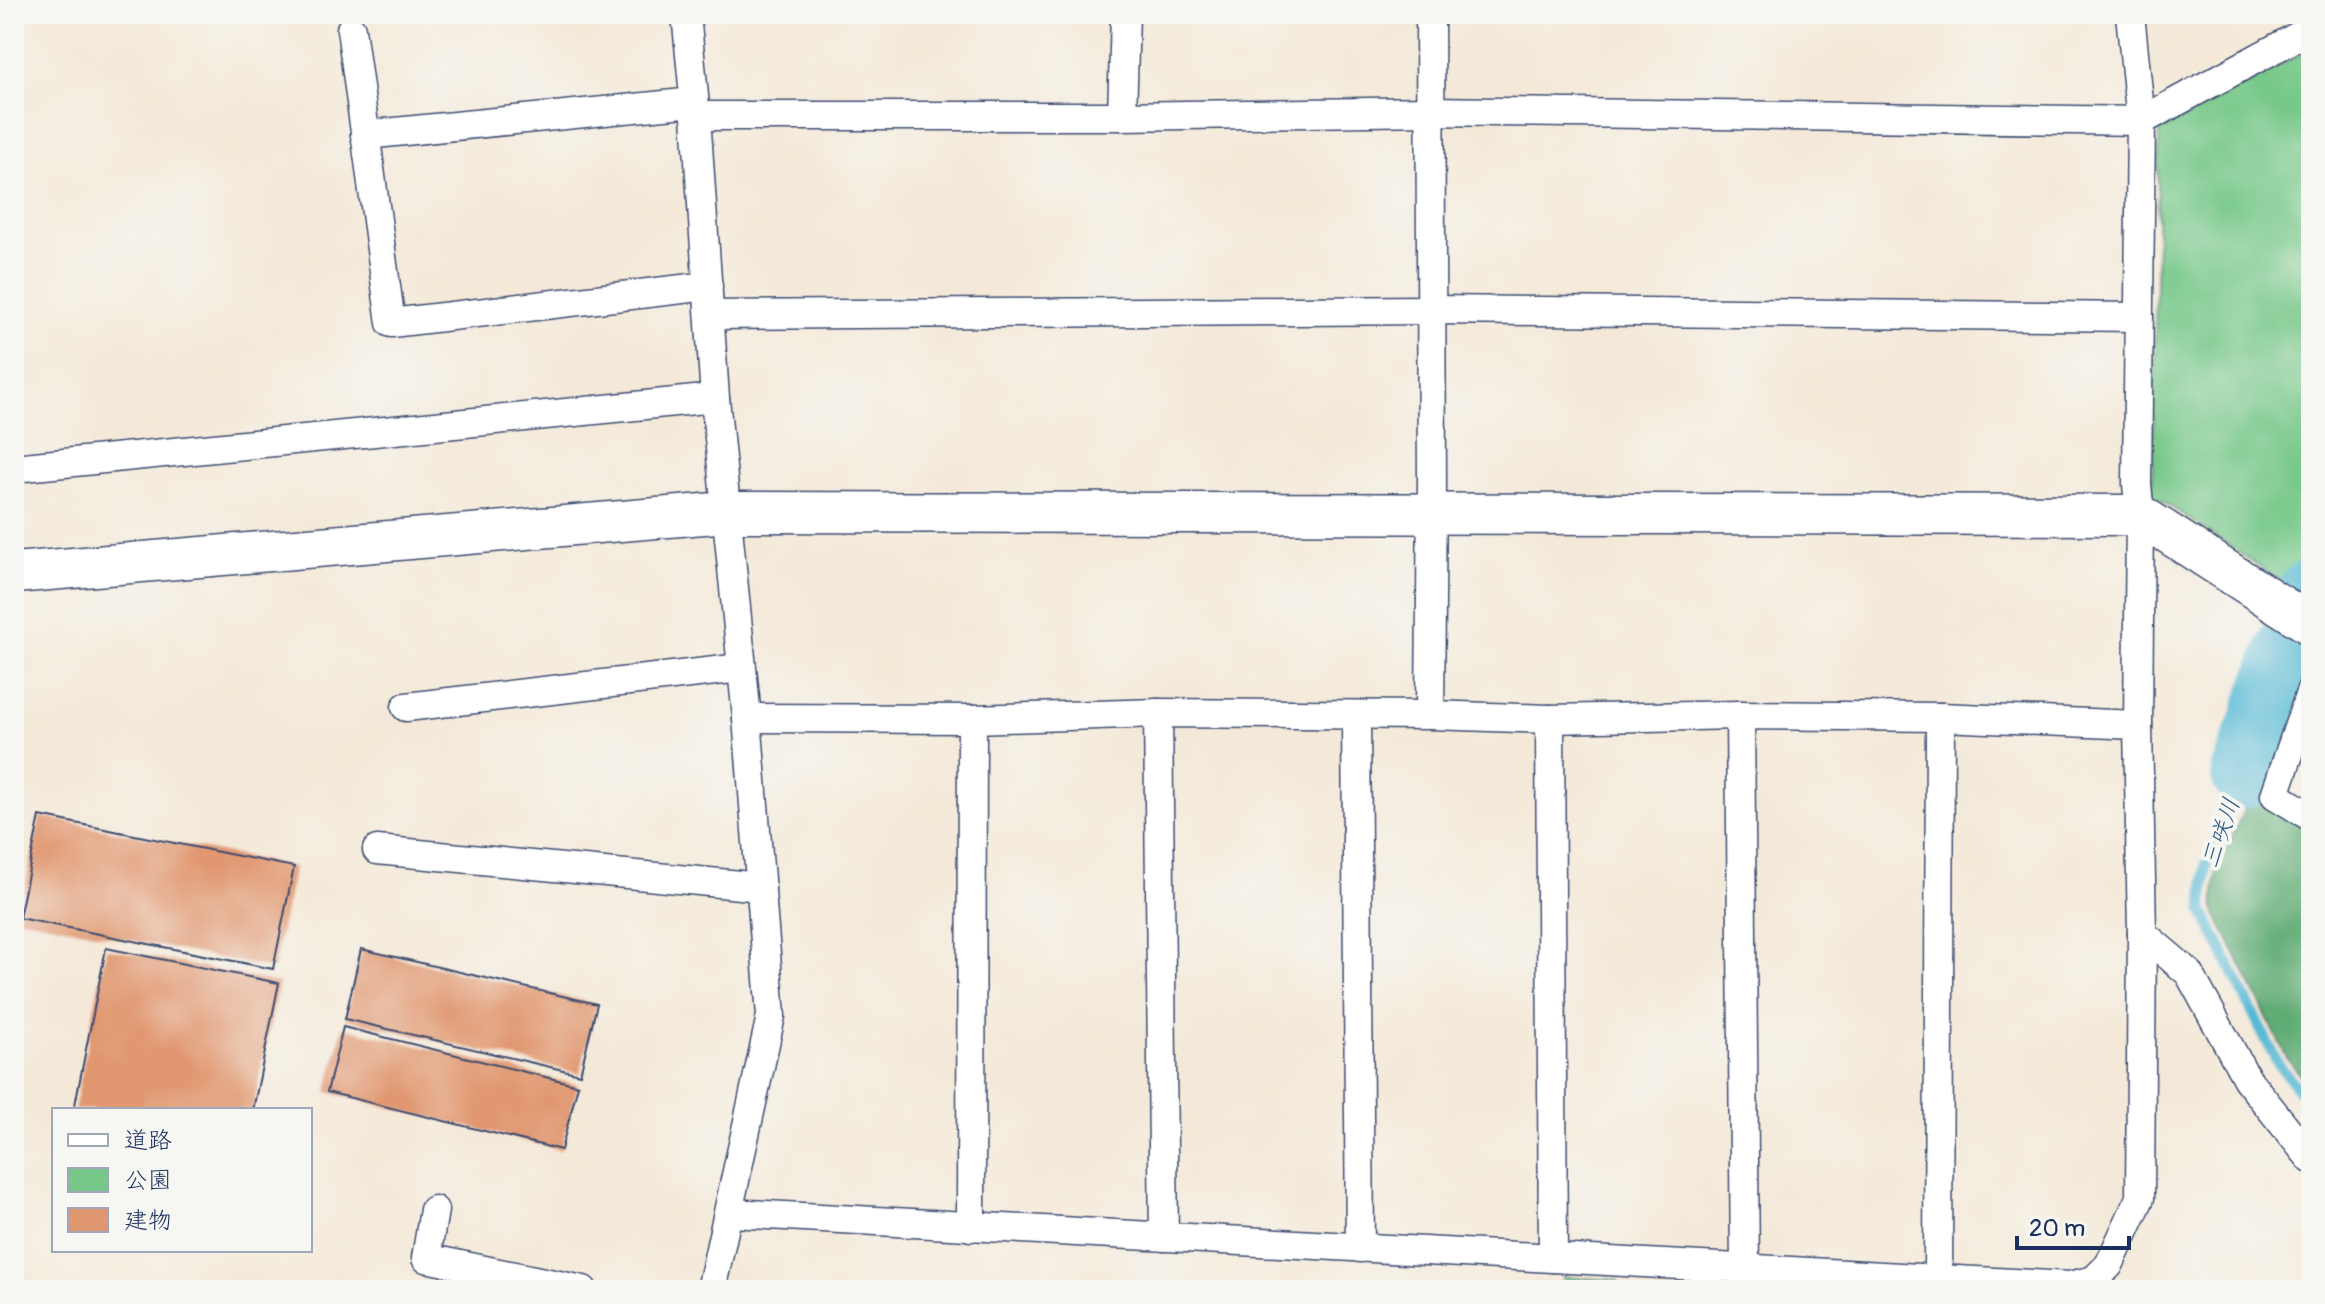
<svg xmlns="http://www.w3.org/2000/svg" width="2325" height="1304" font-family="Pangolin,'Klee One',sans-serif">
<rect width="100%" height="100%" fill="#f6f6f2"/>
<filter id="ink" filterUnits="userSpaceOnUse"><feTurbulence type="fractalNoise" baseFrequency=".0125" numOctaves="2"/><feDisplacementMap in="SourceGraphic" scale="16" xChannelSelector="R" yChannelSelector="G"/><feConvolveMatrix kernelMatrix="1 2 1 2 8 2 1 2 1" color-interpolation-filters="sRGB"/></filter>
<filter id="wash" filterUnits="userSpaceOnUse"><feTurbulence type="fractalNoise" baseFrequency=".006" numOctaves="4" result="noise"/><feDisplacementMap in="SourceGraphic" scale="32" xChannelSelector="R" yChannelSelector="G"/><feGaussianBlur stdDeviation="1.8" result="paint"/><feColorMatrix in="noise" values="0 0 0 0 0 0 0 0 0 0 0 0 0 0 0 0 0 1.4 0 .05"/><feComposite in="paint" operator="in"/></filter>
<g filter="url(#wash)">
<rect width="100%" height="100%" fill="#f4e9d8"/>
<g fill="#77c889" stroke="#497c74" stroke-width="2">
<path d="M2311,48V568L2302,595L2152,494L2159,131Z"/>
<path d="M1563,1277L1618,1280V1290H1562Z"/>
</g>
<path fill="#61ac75" stroke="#3e6e6a" stroke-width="2" d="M2252,793L2311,831V1088L2287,1058L2214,910L2216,871Z"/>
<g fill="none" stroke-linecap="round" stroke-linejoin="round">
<path stroke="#57b9d5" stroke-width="11" d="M2245,774L2206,865L2203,911L2277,1062L2311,1106"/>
<path stroke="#57b9d5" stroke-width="68" d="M2245,774L2311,593"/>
</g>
<g id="blocks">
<g fill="#e19871">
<path d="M40,816L294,867L273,969L19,918Z"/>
<path d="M106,948L279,983L253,1110H74Z"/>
<path d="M361,949L597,1004L580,1074L345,1019Z"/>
<path d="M343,1027L578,1085L561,1150L327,1092Z"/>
</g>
</g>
</g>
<g filter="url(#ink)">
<use href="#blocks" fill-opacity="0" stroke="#3c4b70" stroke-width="2"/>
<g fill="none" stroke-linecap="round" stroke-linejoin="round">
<g stroke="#3c4b70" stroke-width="31">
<g id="street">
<path d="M686,14L696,116L715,398L747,718L771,1016L711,1290"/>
<path d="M1430,14L1432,484L1430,715"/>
<path d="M351,29L391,323L708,286"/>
<path d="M696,116H1122L1429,111L2141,121L2311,29"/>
<path d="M1122,116L1125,14"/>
<path d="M365,135L694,102"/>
<path d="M710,315L1429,310L2139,317"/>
<path d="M14,468L715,398"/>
<path d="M2311,690L2275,795L2311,817"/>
<path d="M406,707L741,668"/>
<path d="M1158,713L1164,1237"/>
<path d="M1740,715L1745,1269"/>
<path d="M1356,716L1360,1248"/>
<path d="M747,718L972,719L1158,713L1430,715L1550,719L1740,715L1940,717L2138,725"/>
<path d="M1550,719L1553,1258"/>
<path d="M377,850L761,887"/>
<path d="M2142,933L2189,973L2247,1079L2311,1159"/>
<path d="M434,1210L426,1258L583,1290"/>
<path d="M730,1213L1938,1279L2069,1286L2094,1280L2109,1265L2140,1198L2142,933L2138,725L2140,515L2137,484L2141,121L2130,14"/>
<path d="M971,1227L972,719"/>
<path d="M1938,1279L1940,717"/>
</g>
</g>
<g stroke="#3c4b70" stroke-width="43">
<path id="secondary" d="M14,573L727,512L2140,515L2311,625"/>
</g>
<use href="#street" stroke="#fff" stroke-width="28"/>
<use href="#secondary" stroke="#fff" stroke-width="40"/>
</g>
</g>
<g text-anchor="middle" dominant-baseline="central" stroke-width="8" stroke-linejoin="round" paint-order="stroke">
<g font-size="24" font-style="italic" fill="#2d5882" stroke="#f6f6f2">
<text transform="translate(2221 833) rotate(-71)">三咲川</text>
</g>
</g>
<rect width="2325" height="1304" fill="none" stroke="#f6f6f2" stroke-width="48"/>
<rect x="52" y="1108" width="260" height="144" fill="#f6f6f2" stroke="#9ea6b7" stroke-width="2"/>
<rect x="68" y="1134" width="40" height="12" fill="#ffffff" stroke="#9ea6b7" stroke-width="2"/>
<text x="124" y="1148" font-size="24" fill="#1b2f5e">道路</text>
<rect x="68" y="1168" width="40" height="24" fill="#77c889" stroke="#9ea6b7" stroke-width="2"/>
<text x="124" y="1188" font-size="24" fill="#1b2f5e">公園</text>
<rect x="68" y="1208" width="40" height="24" fill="#e19871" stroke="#9ea6b7" stroke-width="2"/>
<text x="124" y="1228" font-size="24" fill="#1b2f5e">建物</text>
<path d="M2017 1236v12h112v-12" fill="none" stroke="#1b2f5e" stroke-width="4"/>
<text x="2029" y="1236" font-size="24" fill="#1b2f5e" stroke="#f6f6f2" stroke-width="6" paint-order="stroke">20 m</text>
</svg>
